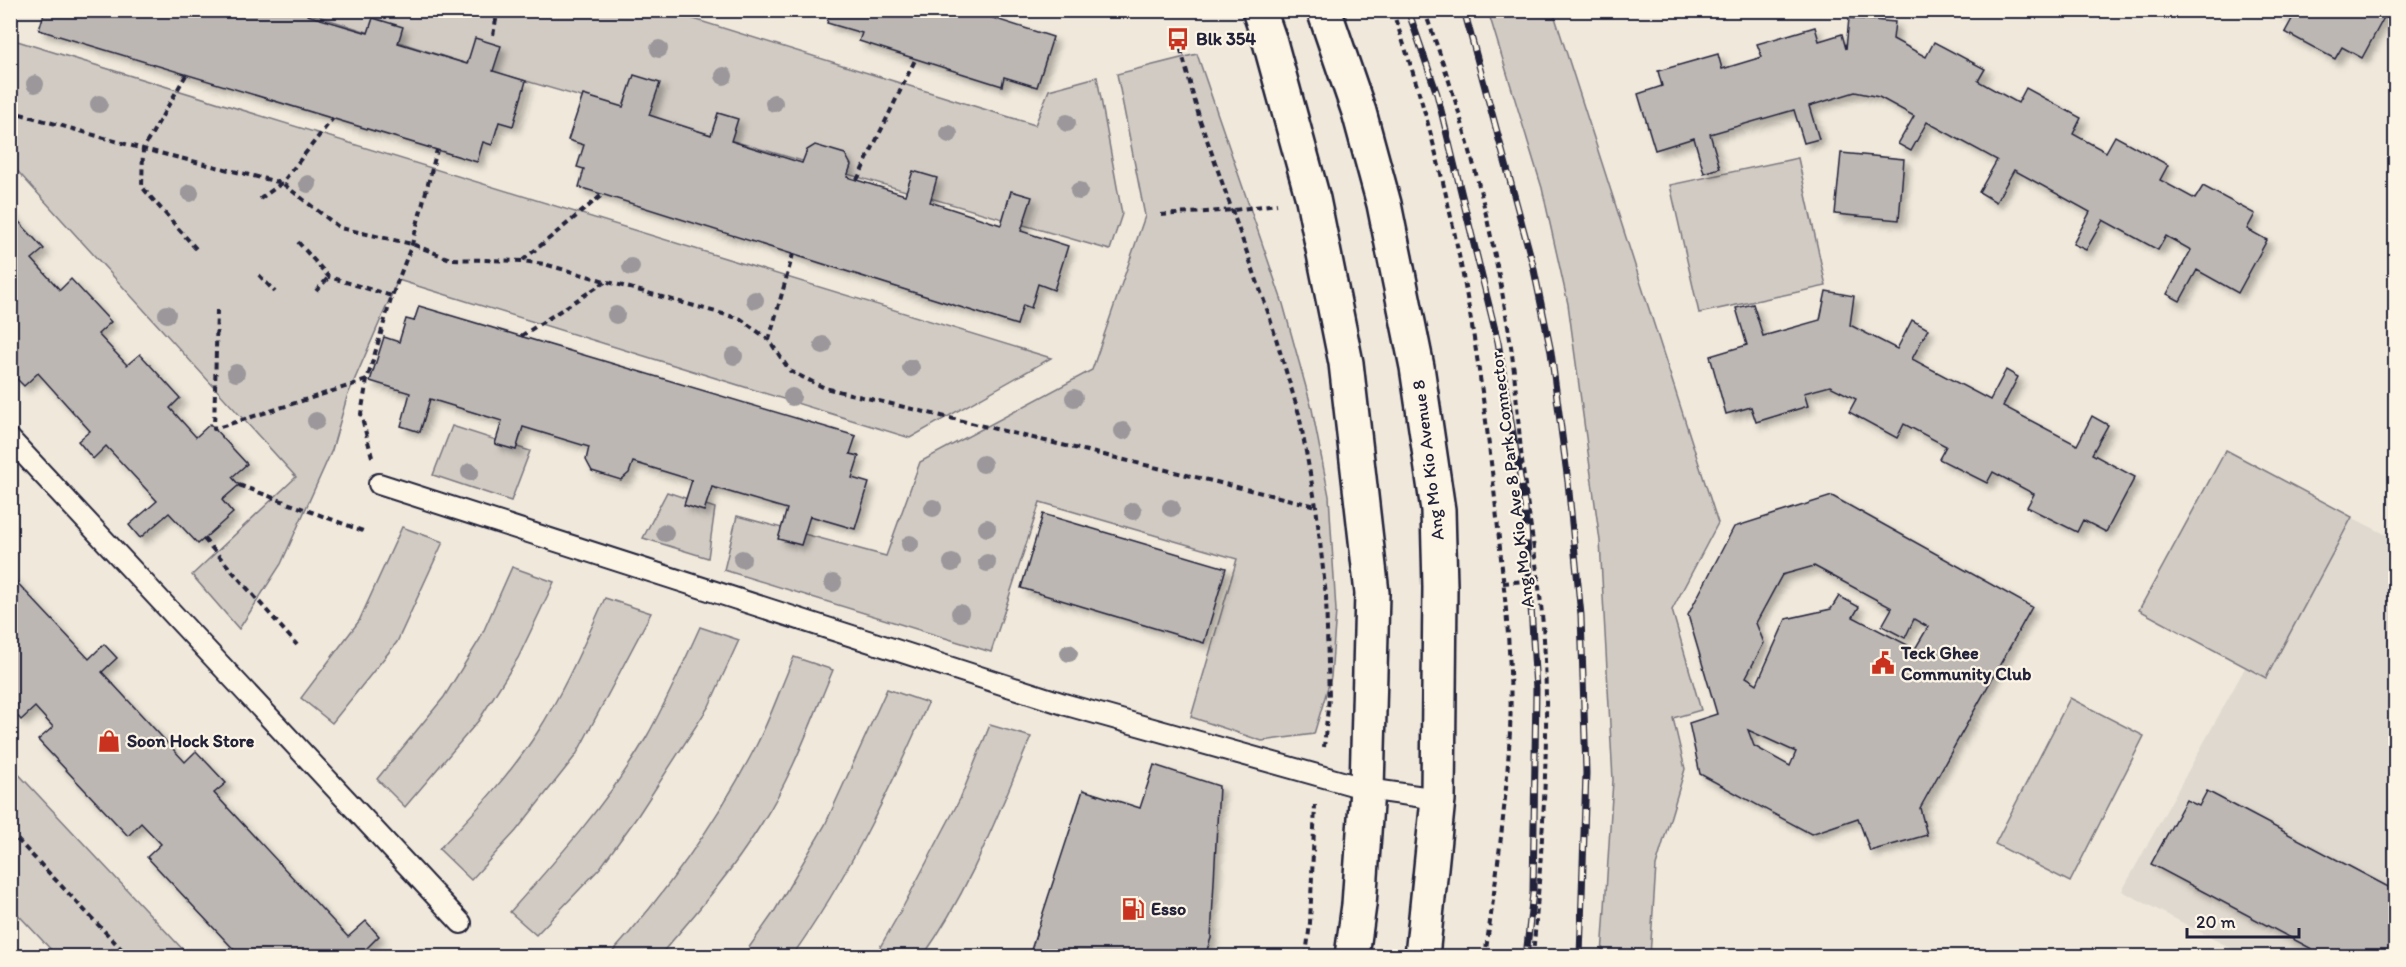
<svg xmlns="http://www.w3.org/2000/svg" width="2406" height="967" font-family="Itim,sans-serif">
<defs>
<filter id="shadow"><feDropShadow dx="5.5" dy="5.5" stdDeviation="3" flood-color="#0004"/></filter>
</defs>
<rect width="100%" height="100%" fill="#efe8db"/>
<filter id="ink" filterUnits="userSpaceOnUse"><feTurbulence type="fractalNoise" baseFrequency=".0167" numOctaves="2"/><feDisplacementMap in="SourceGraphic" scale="12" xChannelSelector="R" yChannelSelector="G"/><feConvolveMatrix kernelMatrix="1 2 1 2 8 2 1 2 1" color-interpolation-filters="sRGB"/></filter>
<g filter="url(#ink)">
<path fill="#e0d9cf" d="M2333,508L2395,539V956H2246L2122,891Z"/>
<g fill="#d1cbc3" stroke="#7a767f" stroke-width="1.5">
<path d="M302,11H668L1035,125L1049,90L1097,77L1122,214L1110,250L467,64Z"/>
<path d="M1488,11H1553L1718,523L1672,610L1701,710L1673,718L1685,769L1656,866L1650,956H1602L1613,780L1600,541L1568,304L1542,188Z"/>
<path d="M14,40L1051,358L910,438L398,280L347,397L332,450L281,564L239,629L192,575L296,477L11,164L10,47Z"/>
<path d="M1197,54L1283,304L1312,409L1329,496L1336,611L1331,677L1314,734L1262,741L1191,717L1237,559L1040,502L991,652L724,570L737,516L886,556L920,462L1092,370L1145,216L1117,74Z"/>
<path d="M1798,158L1826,286L1699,313L1670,185Z"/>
<path d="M452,426L530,451L511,501L433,475Z"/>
<path d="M2226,450L2352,517L2266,678L2139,610Z"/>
<path d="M667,492L715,508L708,558L643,538Z"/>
<path d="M402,527L443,542L397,642L332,723L301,698L359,621Z"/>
<path d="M512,567L554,582L518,658L479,720L405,807L377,779L444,697L480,639Z"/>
<path d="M605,598L651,613L576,755L516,831L471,880L439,849C474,813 509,776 537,733C564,691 584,644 605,598Z"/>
<path d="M700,627L739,640L709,706L637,817L600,868L536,935L510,912C559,857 608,802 646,738C666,703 683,664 700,627Z"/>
<path d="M794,657L833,670C811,722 792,776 762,823C732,871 696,914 659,956H609C667,892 716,823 756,746C771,717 781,686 794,657Z"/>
<path d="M887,689L928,703C890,790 847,879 792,956H743L774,912L825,825Z"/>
<path d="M2070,698L2144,736L2070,882L1995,844Z"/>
<path d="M990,725L1031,737C999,811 970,890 923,956H875L904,905L960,799Z"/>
<path d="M11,766L189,956H57L11,907Z"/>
</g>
<g fill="#bcb7b3" stroke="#22223b" stroke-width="1.5" fill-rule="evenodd" filter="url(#shadow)">
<path d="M45,10H308L307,15L368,33L373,18L403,27L398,43L467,64L475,38L501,46L493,71L526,81L513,126L499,122L492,145L483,142L477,162L39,30Z"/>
<path d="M831,10H968L1053,37L1037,87L1004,77L1002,86L859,41L862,33L827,23Z"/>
<path d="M2276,10H2388L2362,58L2342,47L2335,59L2285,32L2292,19Z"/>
<path d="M1849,18L1895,22L1893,39L1926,57L1934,42L1985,69L1978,81L2018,103L2026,88L2081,118L2073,134L2106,152L2115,136L2168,165L2160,180L2195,199L2203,186L2255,214L2247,229L2267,240L2238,293L2197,270L2180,301L2167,294L2191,250L2166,236L2158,250L2103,220L2086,250L2073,244L2090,212L2014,170L1996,202L1979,192L1997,160L1927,122L1911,151L1898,144L1914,116L1879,97L1855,92L1809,106L1819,139L1804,143L1794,110L1710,134L1720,168L1704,173L1694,138L1655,150L1638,94L1662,86L1658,71L1718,54L1722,69L1762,57L1757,44L1815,27L1819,41L1842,34L1846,49Z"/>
<path d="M634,75L660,83L649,115L711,135L718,113L738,119L731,141L802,163L807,150L815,145L845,154L851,165L847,177L905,195L913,171L937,178L930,202L1001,225L1011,191L1032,197L1021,231L1068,246L1054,290L1038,284L1031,308L1023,305L1017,325L579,187L584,169L577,167L584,145L568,140L583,95L623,107Z"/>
<path d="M1841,153L1904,159L1899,220L1835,214Z"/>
<path d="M10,212L44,249L32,259L60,290L71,279L111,322L98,334L127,365L140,354L180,398L170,408L196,437L210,424L247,464L232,477L239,485L222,500L233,513L198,544L169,513L140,538L129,525L157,501L106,446L93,459L78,441L90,431L38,373L24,386L10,372Z"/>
<path d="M1826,291L1854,296L1850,325L1897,349L1912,320L1928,329L1912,359L1990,400L2006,370L2018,377L2003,406L2077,445L2092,416L2108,425L2092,454L2135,477L2106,532L2083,520L2077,532L2027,507L2034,494L1993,472L1987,483L1939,459L1946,446L1904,424L1897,438L1849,412L1856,399L1830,386L1804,393L1808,406L1756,422L1751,407L1726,414L1710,356L1747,345L1736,308L1753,304L1763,336L1820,320Z"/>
<path d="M419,306L856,436L850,454L859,456L852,478L869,483L855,529L810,516L801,545L778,539L787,509L712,487L704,511L684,505L692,480L633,462L629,473L621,480L592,471L586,460L589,447L523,427L516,450L495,444L502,421L430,399L420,432L401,426L410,393L370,381L384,337L399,342L406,319L414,321Z"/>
<path d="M1832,496L2032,607L1920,808L1927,835L1870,851L1858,818L1811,834L1700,774L1689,723L1717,714L1688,615L1734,527ZM1814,566L1892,608L1882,626L1905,638L1914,619L1928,627L1915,649L1853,617L1859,607L1839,596L1831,609L1786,619L1757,684L1746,677L1764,643L1756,623L1782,575ZM1748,730L1796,752L1790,766L1754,746Z"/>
<path d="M1043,514L1226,568L1204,643L1021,588Z"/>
<path d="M10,575L89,659L104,644L117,658L102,672L185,762L196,751L226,783L214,793L348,937L366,921L379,936L362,953L365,956H240L147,857L161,844L141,823L128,836L38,740L53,727L35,707L21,720L10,708Z"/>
<path d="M1154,765L1219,786L1211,938L1205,956H1029L1083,790L1140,808Z"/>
<path d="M2207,791L2396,891V956H2325L2151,864L2186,800L2199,806Z"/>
</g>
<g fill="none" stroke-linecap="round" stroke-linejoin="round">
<g stroke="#22223b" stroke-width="24">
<g id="service">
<path d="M10,439L461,923"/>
<path d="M379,484L1067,705L1367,789L1438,799"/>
</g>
</g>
<g stroke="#22223b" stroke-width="38">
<g id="primary">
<path d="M1259,10L1270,42L1313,199L1346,363L1372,593L1367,789L1359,905L1352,956"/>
<path d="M1324,10L1359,112L1384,204L1417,367L1438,510L1440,587L1438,799L1422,956"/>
</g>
</g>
<g stroke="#22223b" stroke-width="4" stroke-dasharray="6 4.5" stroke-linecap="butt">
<path d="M1392,10C1451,175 1480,346 1497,519C1504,589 1513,661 1510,731C1506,807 1496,882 1485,956"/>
<path d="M1424,10C1465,118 1494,232 1511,346C1516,384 1518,423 1522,461C1529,521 1540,579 1544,639C1550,745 1542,851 1533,956"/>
<path d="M493,35L498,10"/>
<path d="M1178,39L1200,120L1268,312L1299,414L1316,506L1326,596L1329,698L1324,747"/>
<path d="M186,75L143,149L142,187L198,251"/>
<path d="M10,111L143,149L282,183L340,228L412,244L450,259L522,261L544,264L741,319L769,340L790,371L825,388L1316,506"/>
<path d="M857,180L916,58"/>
<path d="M260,199L282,183L333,118"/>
<path d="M1161,215L1234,210L1277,204"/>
<path d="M298,242L329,277L392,296"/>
<path d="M523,260L602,195"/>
<path d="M259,275L275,292"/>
<path d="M316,291L329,277"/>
<path d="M217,310L214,429L367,380"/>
<path d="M521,336L605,282"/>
<path d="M769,340L793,254"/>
<path d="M372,457L361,414L367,380L392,296L412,244L437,150"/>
<path d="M239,485L363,531"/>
<path d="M204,539L297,645"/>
<path d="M1503,583L1538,580"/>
<path d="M10,832L128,956"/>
<path d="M1306,956L1310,923L1315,805"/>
</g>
<use href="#service" stroke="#fcf5e5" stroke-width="20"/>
<use href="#primary" stroke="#fcf5e5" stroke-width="33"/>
<g stroke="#22223b" stroke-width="7">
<g id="rail">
<path d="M1408,10L1437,94L1498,342L1525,507L1536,689L1533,893L1526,956"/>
<path d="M1464,10L1533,265L1551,352L1568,482L1581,615L1586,773L1580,956"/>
</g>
</g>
<use href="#rail" stroke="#fcf5e5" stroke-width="4.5" stroke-dasharray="14" stroke-linecap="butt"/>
</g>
<g fill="#9b979a">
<circle cx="659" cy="49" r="9"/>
<circle cx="724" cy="76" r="9"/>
<circle cx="35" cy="84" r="9"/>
<circle cx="774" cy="103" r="9"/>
<circle cx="99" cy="104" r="9"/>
<circle cx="1067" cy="123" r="9"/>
<circle cx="949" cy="134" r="9"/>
<circle cx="308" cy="184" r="9"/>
<circle cx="1079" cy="191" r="9"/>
<circle cx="190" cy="193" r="9"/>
<circle cx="631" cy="267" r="9"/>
<circle cx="755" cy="300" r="9"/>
<circle cx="167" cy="314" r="9"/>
<circle cx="616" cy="315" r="9"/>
<circle cx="823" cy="345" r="9"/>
<circle cx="734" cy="356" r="9"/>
<circle cx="911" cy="368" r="9"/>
<circle cx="236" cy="373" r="9"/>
<circle cx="792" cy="397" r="9"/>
<circle cx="1074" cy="398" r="9"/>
<circle cx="316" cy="421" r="9"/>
<circle cx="1123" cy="431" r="9"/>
<circle cx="983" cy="464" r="9"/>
<circle cx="470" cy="472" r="9"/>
<circle cx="933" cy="508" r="9"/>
<circle cx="1171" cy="508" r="9"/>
<circle cx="1133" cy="511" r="9"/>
<circle cx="987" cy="528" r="9"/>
<circle cx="665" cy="533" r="9"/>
<circle cx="910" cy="544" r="9"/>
<circle cx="742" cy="559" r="9"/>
<circle cx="952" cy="563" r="9"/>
<circle cx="987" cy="563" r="9"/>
<circle cx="833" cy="583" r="9"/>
<circle cx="960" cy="613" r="9"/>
<circle cx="1069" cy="653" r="9"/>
</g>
</g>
<defs>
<g id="bus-bare" transform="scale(1.8)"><path d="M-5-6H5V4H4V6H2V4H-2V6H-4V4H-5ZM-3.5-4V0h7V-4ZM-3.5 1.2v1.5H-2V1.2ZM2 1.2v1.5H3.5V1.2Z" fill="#c8321e" stroke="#fcf5e5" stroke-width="2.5" paint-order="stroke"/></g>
<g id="civic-bare" transform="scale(1.8)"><path d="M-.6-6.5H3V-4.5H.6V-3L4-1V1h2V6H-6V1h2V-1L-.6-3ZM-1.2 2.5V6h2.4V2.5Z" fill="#c8321e" stroke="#fcf5e5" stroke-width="2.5" paint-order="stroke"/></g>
<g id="shop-bare" transform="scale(1.8)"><path d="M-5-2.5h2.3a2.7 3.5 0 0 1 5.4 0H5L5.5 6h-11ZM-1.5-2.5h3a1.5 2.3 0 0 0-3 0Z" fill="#c8321e" stroke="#fcf5e5" stroke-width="2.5" paint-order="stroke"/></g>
<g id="fuel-bare" transform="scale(1.8)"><path d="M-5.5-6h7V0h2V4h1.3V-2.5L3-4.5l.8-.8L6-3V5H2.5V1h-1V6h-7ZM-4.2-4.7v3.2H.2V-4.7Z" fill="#c8321e" stroke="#fcf5e5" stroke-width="2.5" paint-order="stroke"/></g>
</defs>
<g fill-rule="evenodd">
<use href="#bus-bare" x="1178" y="39"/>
<use href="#civic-bare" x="1883" y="663"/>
<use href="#shop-bare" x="109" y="741"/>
<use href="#fuel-bare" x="1133" y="909"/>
</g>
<g text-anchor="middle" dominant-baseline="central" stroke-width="4.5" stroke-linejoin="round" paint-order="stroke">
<g font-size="18" font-weight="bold" fill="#22223b" stroke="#fcf5e5" text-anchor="start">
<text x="1196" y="39">Blk 354</text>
<text x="1901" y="653">Teck Ghee<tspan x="1901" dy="21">Community Club</tspan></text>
<text x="127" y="741">Soon Hock Store</text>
<text x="1151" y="909">Esso</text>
</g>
<g font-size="18" fill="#22223b" stroke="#fcf5e5">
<text transform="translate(1428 460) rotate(-97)">Ang Mo Kio Avenue 8</text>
<text transform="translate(1512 480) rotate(-97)">Ang Mo Kio Ave 8 Park Connector</text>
</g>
</g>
<rect width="2406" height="967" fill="none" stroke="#fcf5e5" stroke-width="36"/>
<rect x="18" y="18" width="2370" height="931" fill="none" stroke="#22223b" stroke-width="2" filter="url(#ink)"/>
<path d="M2187 928v9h112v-9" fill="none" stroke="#22223b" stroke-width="3"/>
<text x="2196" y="928" font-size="18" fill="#22223b" stroke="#fcf5e5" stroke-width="4.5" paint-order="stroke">20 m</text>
</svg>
